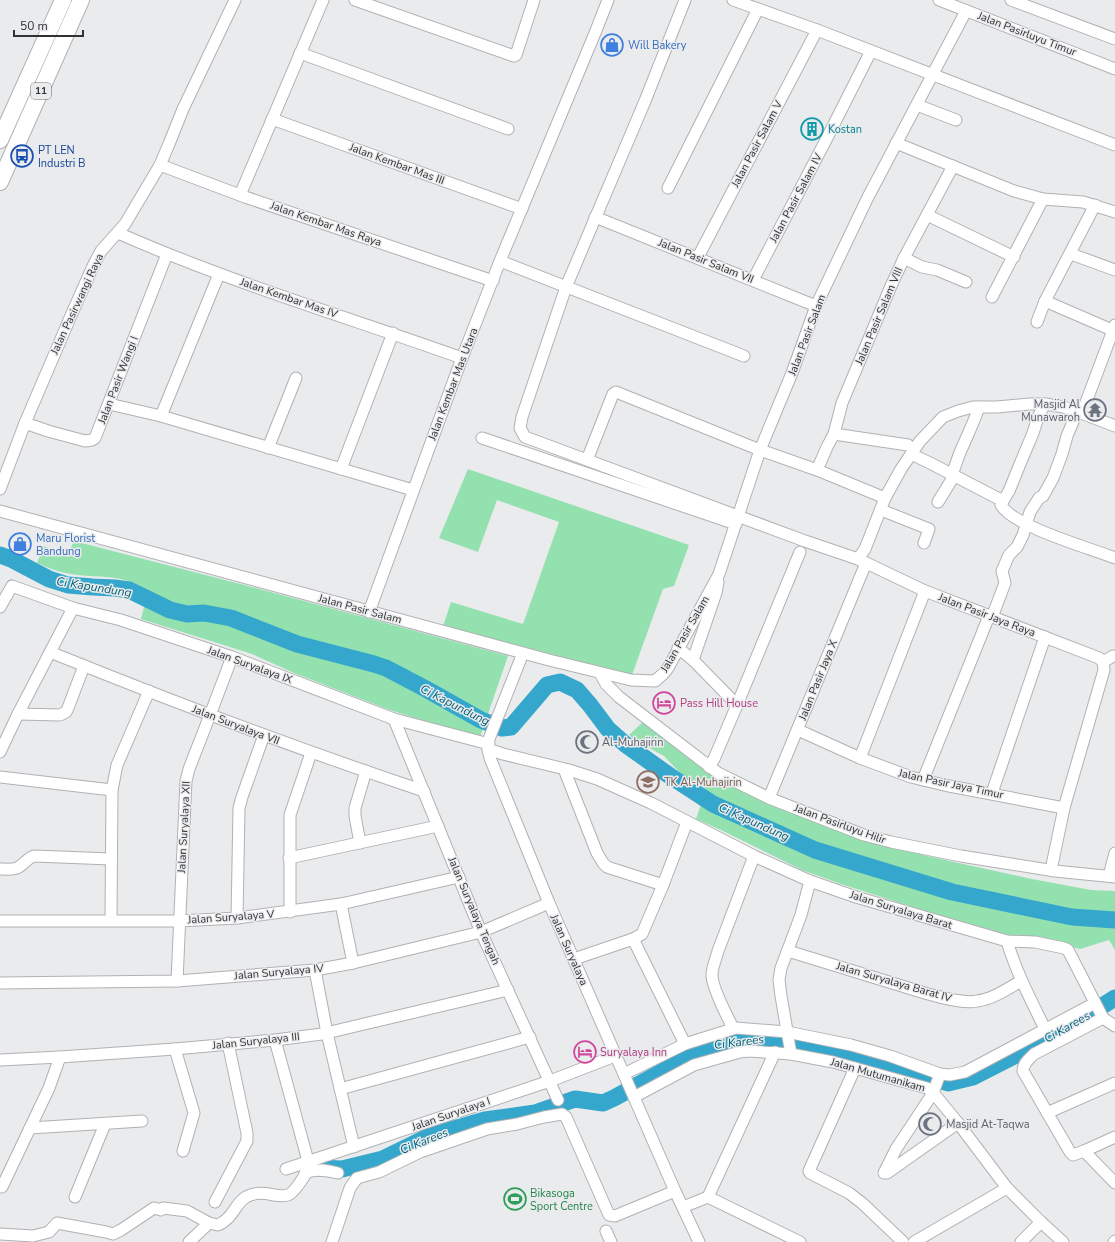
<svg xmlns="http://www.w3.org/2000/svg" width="1115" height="1242" font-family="'Nunito Sans',sans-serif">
<rect width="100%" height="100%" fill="#eaebed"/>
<g fill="#94e1b0">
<path d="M468,469L689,545L674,586L663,589L632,675L443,626L451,602L523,624L559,522L497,500L478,552L439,538Z"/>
<path d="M74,541L252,587L508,656L480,737L431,723L387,709L294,673L252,654L141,619L148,591C121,571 91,580 61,572C53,570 45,566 37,563L44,546L67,556Z"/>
<path d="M644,721L699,764L876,842L927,856L1032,879L1091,890L1115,891V950L1109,940L1080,949L1046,940L1016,937L994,933L841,884L802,870L721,830L696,819L706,790L679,772L664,756L638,742L629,735Z"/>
</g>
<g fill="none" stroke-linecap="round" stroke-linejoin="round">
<g stroke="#36a7cc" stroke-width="17">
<path d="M0,555L11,559L49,579L68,585L93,587L115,588L129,590L170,610L187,614L204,613L231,618L297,644L374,664L386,668L426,689L481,720L502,728L511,727L547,685L560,682L577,690L590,705L608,729L625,744L670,776L713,804L815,850L952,892L1072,917L1115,920"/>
<path d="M320,1168L342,1169L383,1159L430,1136L485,1120L535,1113L575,1099L603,1103L614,1098L711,1045L736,1040L776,1038L848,1051L948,1083L973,1077L1063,1031L1115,998"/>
</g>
<g stroke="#b0b1b3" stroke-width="13">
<g id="minor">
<path d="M355,0L514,56L516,55L534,0"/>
<path d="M685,0L645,101L566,287L522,417L520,428L525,437L805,541L858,559L925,591L1099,658L1103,662L1104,670L1064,808L1051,870"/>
<path d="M733,0L817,30L1115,145"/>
<path d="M939,0L1115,69"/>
<path d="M1011,0L1115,39"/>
<path d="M300,53L508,129"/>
<path d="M917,105L956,120"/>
<path d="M272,119L522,209"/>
<path d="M896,143L1014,191L1043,199L1083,202L1115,212"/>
<path d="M160,165L245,197L493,281"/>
<path d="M668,188L758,9"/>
<path d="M240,195L323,0"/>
<path d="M927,215L1014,257"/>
<path d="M595,217L816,306"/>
<path d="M118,233C229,282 347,317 462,358"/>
<path d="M1071,254L1115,270"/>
<path d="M698,257L817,30"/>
<path d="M904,258L922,267L937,270L966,282"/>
<path d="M500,261L744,356"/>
<path d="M753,280L828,136L871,51"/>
<path d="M992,297L1043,199"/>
<path d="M1045,301L1112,330"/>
<path d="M1037,322L1045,301L1095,205"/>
<path d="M109,404L161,416L413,490"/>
<path d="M1082,413L1115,325"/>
<path d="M161,416L219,274"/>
<path d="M25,423L48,431L85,441L92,440L95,438L167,254"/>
<path d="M834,434L908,445"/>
<path d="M482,438L736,524"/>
<path d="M268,448L296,378"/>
<path d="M911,454L930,463L1003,501L1001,505C1014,527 1090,548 1115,558"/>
<path d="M587,460L613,394L616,392L760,450L817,470L885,498"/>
<path d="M341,469L393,333"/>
<path d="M817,470L827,447L834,434L842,403L891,286L904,258L953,166"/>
<path d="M952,474C956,465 958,456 962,448C968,434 974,422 979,407"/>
<path d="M0,489L25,423L73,311L94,264L101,251L125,224L160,165L169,144L183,109L235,0"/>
<path d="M1003,501L1009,491L1020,464L1033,433L1038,417L1045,404"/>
<path d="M938,502L954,476"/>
<path d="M881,510L929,529L924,543"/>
<path d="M0,511L549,660L631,680L655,681L663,674L668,668L719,574L760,450L792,373L816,306L867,199L966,11"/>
<path d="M858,559L865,549L885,498L901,469L920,441L943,417L958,411L973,407H997L1030,404H1045L1064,407L1089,416L1115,426"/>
<path d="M0,607L12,586L73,608L121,620L232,657L394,719L489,744"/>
<path d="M369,612L462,358L500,261L595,33L608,0"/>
<path d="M992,617L1005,583L1002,571L1009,555L1017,547L1023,535L1030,512L1039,498L1043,496L1053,478L1062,454L1067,436L1077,412"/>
<path d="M678,648L693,660L737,705"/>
<path d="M50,652C173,702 298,749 424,791"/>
<path d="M523,653L489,739L488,749L490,758L549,903L675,1191L699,1242"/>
<path d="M693,660L716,593L718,582"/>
<path d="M1103,662L1113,656"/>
<path d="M600,673L606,684L619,697L718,773L769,798L864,835L891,842L961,856L1055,871L1115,877"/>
<path d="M18,714L60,715L66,712L68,708L84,666"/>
<path d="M394,719L481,932L558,1100"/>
<path d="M798,730L860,758L911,777L944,785L1064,808"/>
<path d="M488,749L503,754L569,770L597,779L651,803L754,856L810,881L856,897L1007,941L1035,942L1064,948L1068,950L1103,1018L1115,1026"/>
<path d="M0,752L18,714L73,608"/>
<path d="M860,758L925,591"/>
<path d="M709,767L714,759L737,705L800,552"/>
<path d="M564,769L597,853L603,863L607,867L663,885"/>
<path d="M0,777L112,790"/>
<path d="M923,780L989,616"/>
<path d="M992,793L1045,637"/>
<path d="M769,798L866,563"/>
<path d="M360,843L355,816V808L366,771"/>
<path d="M289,858L438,826"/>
<path d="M0,869C5,869 12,870 17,868C24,865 27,858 34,856L111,859"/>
<path d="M1109,876L1115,853"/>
<path d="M341,904L353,963"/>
<path d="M290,912V815L311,753"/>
<path d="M237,918L239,808L242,797L264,735"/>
<path d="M111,920L112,790L117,765L149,691"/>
<path d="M0,921H179L237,918L341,904L459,877"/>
<path d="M633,939L685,1044"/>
<path d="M1007,941C1016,972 1031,1000 1045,1029"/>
<path d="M788,951L928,994C941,997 963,1004 977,1001C993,999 1007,989 1021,981"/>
<path d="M574,959L633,939L642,934L663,885L687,822"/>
<path d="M315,970L327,1033L354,1147"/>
<path d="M177,981L186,781L189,769L210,715L232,657"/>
<path d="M0,983L177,981L315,970L353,963L481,932L549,903"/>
<path d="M1103,1018L1034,1054C1029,1059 1023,1063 1023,1071L1070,1152L1073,1155L1084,1151L1115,1137"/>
<path d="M733,1028C727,1016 712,988 712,975C712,967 716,959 718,951L754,856"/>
<path d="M275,1040L308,1161"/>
<path d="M175,1049L194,1113L183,1151"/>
<path d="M791,1054L781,996L779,980L781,968L801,915L810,881"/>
<path d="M0,1060L60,1057L175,1049L275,1040L322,1034L508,990"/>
<path d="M855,1068L809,1171L810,1173L849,1193L862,1203L903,1242"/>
<path d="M624,1074L685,1044L736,1028L787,1032L851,1045L890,1056L940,1074L950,1075L965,1072L1095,1003"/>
<path d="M940,1074L933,1093L896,1149L884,1173H887L958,1123"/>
<path d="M340,1089L530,1037"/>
<path d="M634,1097L694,1065L740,1052L749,1051L791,1054L833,1062L927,1088L931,1090L958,1123L1007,1188L1041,1222L1063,1242"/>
<path d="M1047,1113L1115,1083"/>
<path d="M30,1128L142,1121"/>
<path d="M1084,1151L1115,1183"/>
<path d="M286,1169L550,1081L615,1056"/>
<path d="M305,1173C316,1168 327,1170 338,1173"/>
<path d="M2,1187L49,1088L60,1057"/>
<path d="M75,1197L105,1124"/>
<path d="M708,1197L775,1052"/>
<path d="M215,1202L247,1141V1133L228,1043"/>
<path d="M683,1207L708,1197L800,1242"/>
<path d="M606,1231L611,1242"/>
<path d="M0,1234L33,1236L49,1232L57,1223L106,1232L113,1234L121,1230L154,1208L161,1210L163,1208L187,1211L209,1223L218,1225C233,1219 236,1202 246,1197C262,1188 277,1199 288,1195C296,1192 310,1167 313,1160"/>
<path d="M189,1242L209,1223"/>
<path d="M332,1242L350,1188L357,1178L379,1172L420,1152L487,1129L517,1124L544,1117L562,1114L566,1117L609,1215L615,1216L675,1191"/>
<path d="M914,1242L1007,1188"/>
<path d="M1021,1242L1041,1222"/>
<path d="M1114,1242L1115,1241"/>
</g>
</g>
<g stroke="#b0b1b3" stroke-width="18">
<g id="highway">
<path d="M0,140L63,0"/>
<path d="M0,182L81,0"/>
</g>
</g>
<use href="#minor" stroke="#fff" stroke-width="11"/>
<use href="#highway" stroke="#fff" stroke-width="16"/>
</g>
<defs>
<g id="shop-ring" transform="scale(1.15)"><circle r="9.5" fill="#eaebed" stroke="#3f7fe0" stroke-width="1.5"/><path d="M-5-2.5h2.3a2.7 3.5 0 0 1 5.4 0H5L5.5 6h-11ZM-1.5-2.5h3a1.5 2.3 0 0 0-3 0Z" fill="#3f7fe0"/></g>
<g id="building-ring" transform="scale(1.15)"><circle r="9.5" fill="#eaebed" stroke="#0f9aa8" stroke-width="1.5"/><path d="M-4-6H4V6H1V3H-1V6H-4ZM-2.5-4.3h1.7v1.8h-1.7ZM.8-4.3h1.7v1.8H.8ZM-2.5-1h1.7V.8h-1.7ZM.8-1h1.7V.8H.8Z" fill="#0f9aa8"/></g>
<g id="bus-ring" transform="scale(1.15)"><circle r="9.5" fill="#eaebed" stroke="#1a4fb4" stroke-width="1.5"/><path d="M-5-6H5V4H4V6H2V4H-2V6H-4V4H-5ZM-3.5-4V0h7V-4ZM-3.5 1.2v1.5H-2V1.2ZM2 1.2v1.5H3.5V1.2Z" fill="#1a4fb4"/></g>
<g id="temple-ring" transform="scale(1.15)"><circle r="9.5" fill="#eaebed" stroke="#6b7280" stroke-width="1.5"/><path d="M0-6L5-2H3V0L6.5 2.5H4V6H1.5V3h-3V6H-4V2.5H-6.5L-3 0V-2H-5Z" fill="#6b7280"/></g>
<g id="hotel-ring" transform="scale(1.15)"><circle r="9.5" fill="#eaebed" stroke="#d1479c" stroke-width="1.5"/><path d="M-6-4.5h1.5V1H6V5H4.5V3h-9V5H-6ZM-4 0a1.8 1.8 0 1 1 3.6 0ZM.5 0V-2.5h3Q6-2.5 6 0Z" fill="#d1479c"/></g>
<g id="mosque-ring" transform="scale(1.15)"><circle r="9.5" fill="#eaebed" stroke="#6b7280" stroke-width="1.5"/><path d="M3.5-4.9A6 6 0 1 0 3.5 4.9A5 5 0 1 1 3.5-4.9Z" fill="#6b7280"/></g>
<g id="school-ring" transform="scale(1.15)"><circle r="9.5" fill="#eaebed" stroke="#8d6e63" stroke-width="1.5"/><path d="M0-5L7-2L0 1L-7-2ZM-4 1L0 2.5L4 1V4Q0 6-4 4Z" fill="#8d6e63"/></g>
<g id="stadium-ring" transform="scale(1.15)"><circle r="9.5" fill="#eaebed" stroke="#2e9e5b" stroke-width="1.5"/><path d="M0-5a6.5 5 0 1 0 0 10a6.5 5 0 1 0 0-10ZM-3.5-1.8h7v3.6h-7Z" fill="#2e9e5b"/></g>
</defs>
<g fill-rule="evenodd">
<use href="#shop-ring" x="612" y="45"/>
<use href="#building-ring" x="812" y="129"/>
<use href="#bus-ring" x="22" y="156"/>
<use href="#temple-ring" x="1095" y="410"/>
<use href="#shop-ring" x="20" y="544"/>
<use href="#hotel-ring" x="664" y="703"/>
<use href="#mosque-ring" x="587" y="742"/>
<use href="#school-ring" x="648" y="782"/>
<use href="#hotel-ring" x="585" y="1052"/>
<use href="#mosque-ring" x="930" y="1124"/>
<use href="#stadium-ring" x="515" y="1199"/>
</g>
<g text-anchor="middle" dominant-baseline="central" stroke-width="3" stroke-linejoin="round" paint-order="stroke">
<rect fill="#eaebed" stroke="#696a6b" stroke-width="1" x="31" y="83" width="20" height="16" rx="3"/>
<g font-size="10" font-weight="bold" fill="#323233">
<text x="41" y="91">11</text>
</g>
<g font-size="11" fill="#323233" stroke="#eaebed">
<text transform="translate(1027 34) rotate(21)">Jalan Pasirluyu Timur</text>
<text transform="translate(757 144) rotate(-62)">Jalan Pasir Salam V</text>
<text transform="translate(397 164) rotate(20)">Jalan Kembar Mas III</text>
<text transform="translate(796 198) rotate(-62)">Jalan Pasir Salam IV</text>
<text transform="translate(326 224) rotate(19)">Jalan Kembar Mas Raya</text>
<text transform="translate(706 261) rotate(22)">Jalan Pasir Salam VII</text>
<text transform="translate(289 298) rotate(19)">Jalan Kembar Mas IV</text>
<text transform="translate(77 304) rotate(-65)">Jalan Pasirwangi Raya</text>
<text transform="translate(879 316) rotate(-67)">Jalan Pasir Salam VIII</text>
<text transform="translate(807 335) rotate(-69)">Jalan Pasir Salam</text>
<text transform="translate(118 380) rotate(-69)">Jalan Pasir Wangi I</text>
<text transform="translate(453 384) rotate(-69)">Jalan Kembar Mas Utara</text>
<text transform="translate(360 609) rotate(15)">Jalan Pasir Salam</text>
<text transform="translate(987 615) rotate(21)">Jalan Pasir Jaya Raya</text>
<text transform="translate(685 634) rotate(-60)">Jalan Pasir Salam</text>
<text transform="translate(250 665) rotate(20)">Jalan Suryalaya IX</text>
<text transform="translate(818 680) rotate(-68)">Jalan Pasir Jaya X</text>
<text transform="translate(236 725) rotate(21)">Jalan Suryalaya VII</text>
<text transform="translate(951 784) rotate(12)">Jalan Pasir Jaya Timur</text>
<text transform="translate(840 824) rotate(20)">Jalan Pasirluyu Hilir</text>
<text transform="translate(184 827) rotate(-87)">Jalan Suryalaya XII</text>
<text transform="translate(901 910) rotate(17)">Jalan Suryalaya Barat</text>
<text transform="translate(474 911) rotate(67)">Jalan Suryalaya Tengah</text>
<text transform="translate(231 917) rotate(-4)">Jalan Suryalaya V</text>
<text transform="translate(569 950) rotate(66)">Jalan Suryalaya</text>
<text transform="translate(279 972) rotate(-5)">Jalan Suryalaya IV</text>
<text transform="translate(894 982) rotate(16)">Jalan Suryalaya Barat IV</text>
<text transform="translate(256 1041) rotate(-6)">Jalan Suryalaya III</text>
<text transform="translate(878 1075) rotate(16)">Jalan Mutumanikam</text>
<text transform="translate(451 1114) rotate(-19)">Jalan Suryalaya I</text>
</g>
<g font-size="11" fill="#366cbe" stroke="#eaebed" text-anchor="start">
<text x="628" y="45">Will Bakery</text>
<text x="36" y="538">Maru Florist<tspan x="36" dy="13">Bandung</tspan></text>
</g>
<g font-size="11" fill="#0d838f" stroke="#eaebed" text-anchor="start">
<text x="828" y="129">Kostan</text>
</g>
<g font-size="11" fill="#164399" stroke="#eaebed" text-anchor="start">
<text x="38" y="150">PT LEN<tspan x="38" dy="13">Industri B</tspan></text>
</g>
<g font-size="11" fill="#5b616d" stroke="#eaebed" text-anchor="start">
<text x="1080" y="404" text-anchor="end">Masjid Al<tspan x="1080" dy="13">Munawaroh</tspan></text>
<text x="602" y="742">Al-Muhajirin</text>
<text x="946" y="1124">Masjid At-Taqwa</text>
</g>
<g font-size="11" fill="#b23c85" stroke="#eaebed" text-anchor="start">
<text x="680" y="703">Pass Hill House</text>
<text x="600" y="1052">Suryalaya Inn</text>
</g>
<g font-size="11" fill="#785e54" stroke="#eaebed" text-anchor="start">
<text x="664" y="782">TK Al-Muhajirin</text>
</g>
<g font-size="11" fill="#27864d" stroke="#eaebed" text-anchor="start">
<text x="530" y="1193">Bikasoga<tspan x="530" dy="13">Sport Centre</tspan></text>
</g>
<g font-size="12" font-style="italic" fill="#005f78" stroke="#eaebed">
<text transform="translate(94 587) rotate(9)">Ci Kapundung</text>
<text transform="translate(455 705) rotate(27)">Ci Kapundung</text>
<text transform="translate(754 822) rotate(24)">Ci Kapundung</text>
<text transform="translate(1067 1027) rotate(-30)">Ci Karees</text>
<text transform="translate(739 1042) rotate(-7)">Ci Karees</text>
<text transform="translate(424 1141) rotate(-22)">Ci Karees</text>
</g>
</g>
<path d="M14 30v6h69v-6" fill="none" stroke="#323233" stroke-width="2"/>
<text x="20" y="30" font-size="12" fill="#323233" stroke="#eaebed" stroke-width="3" paint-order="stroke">50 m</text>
</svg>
